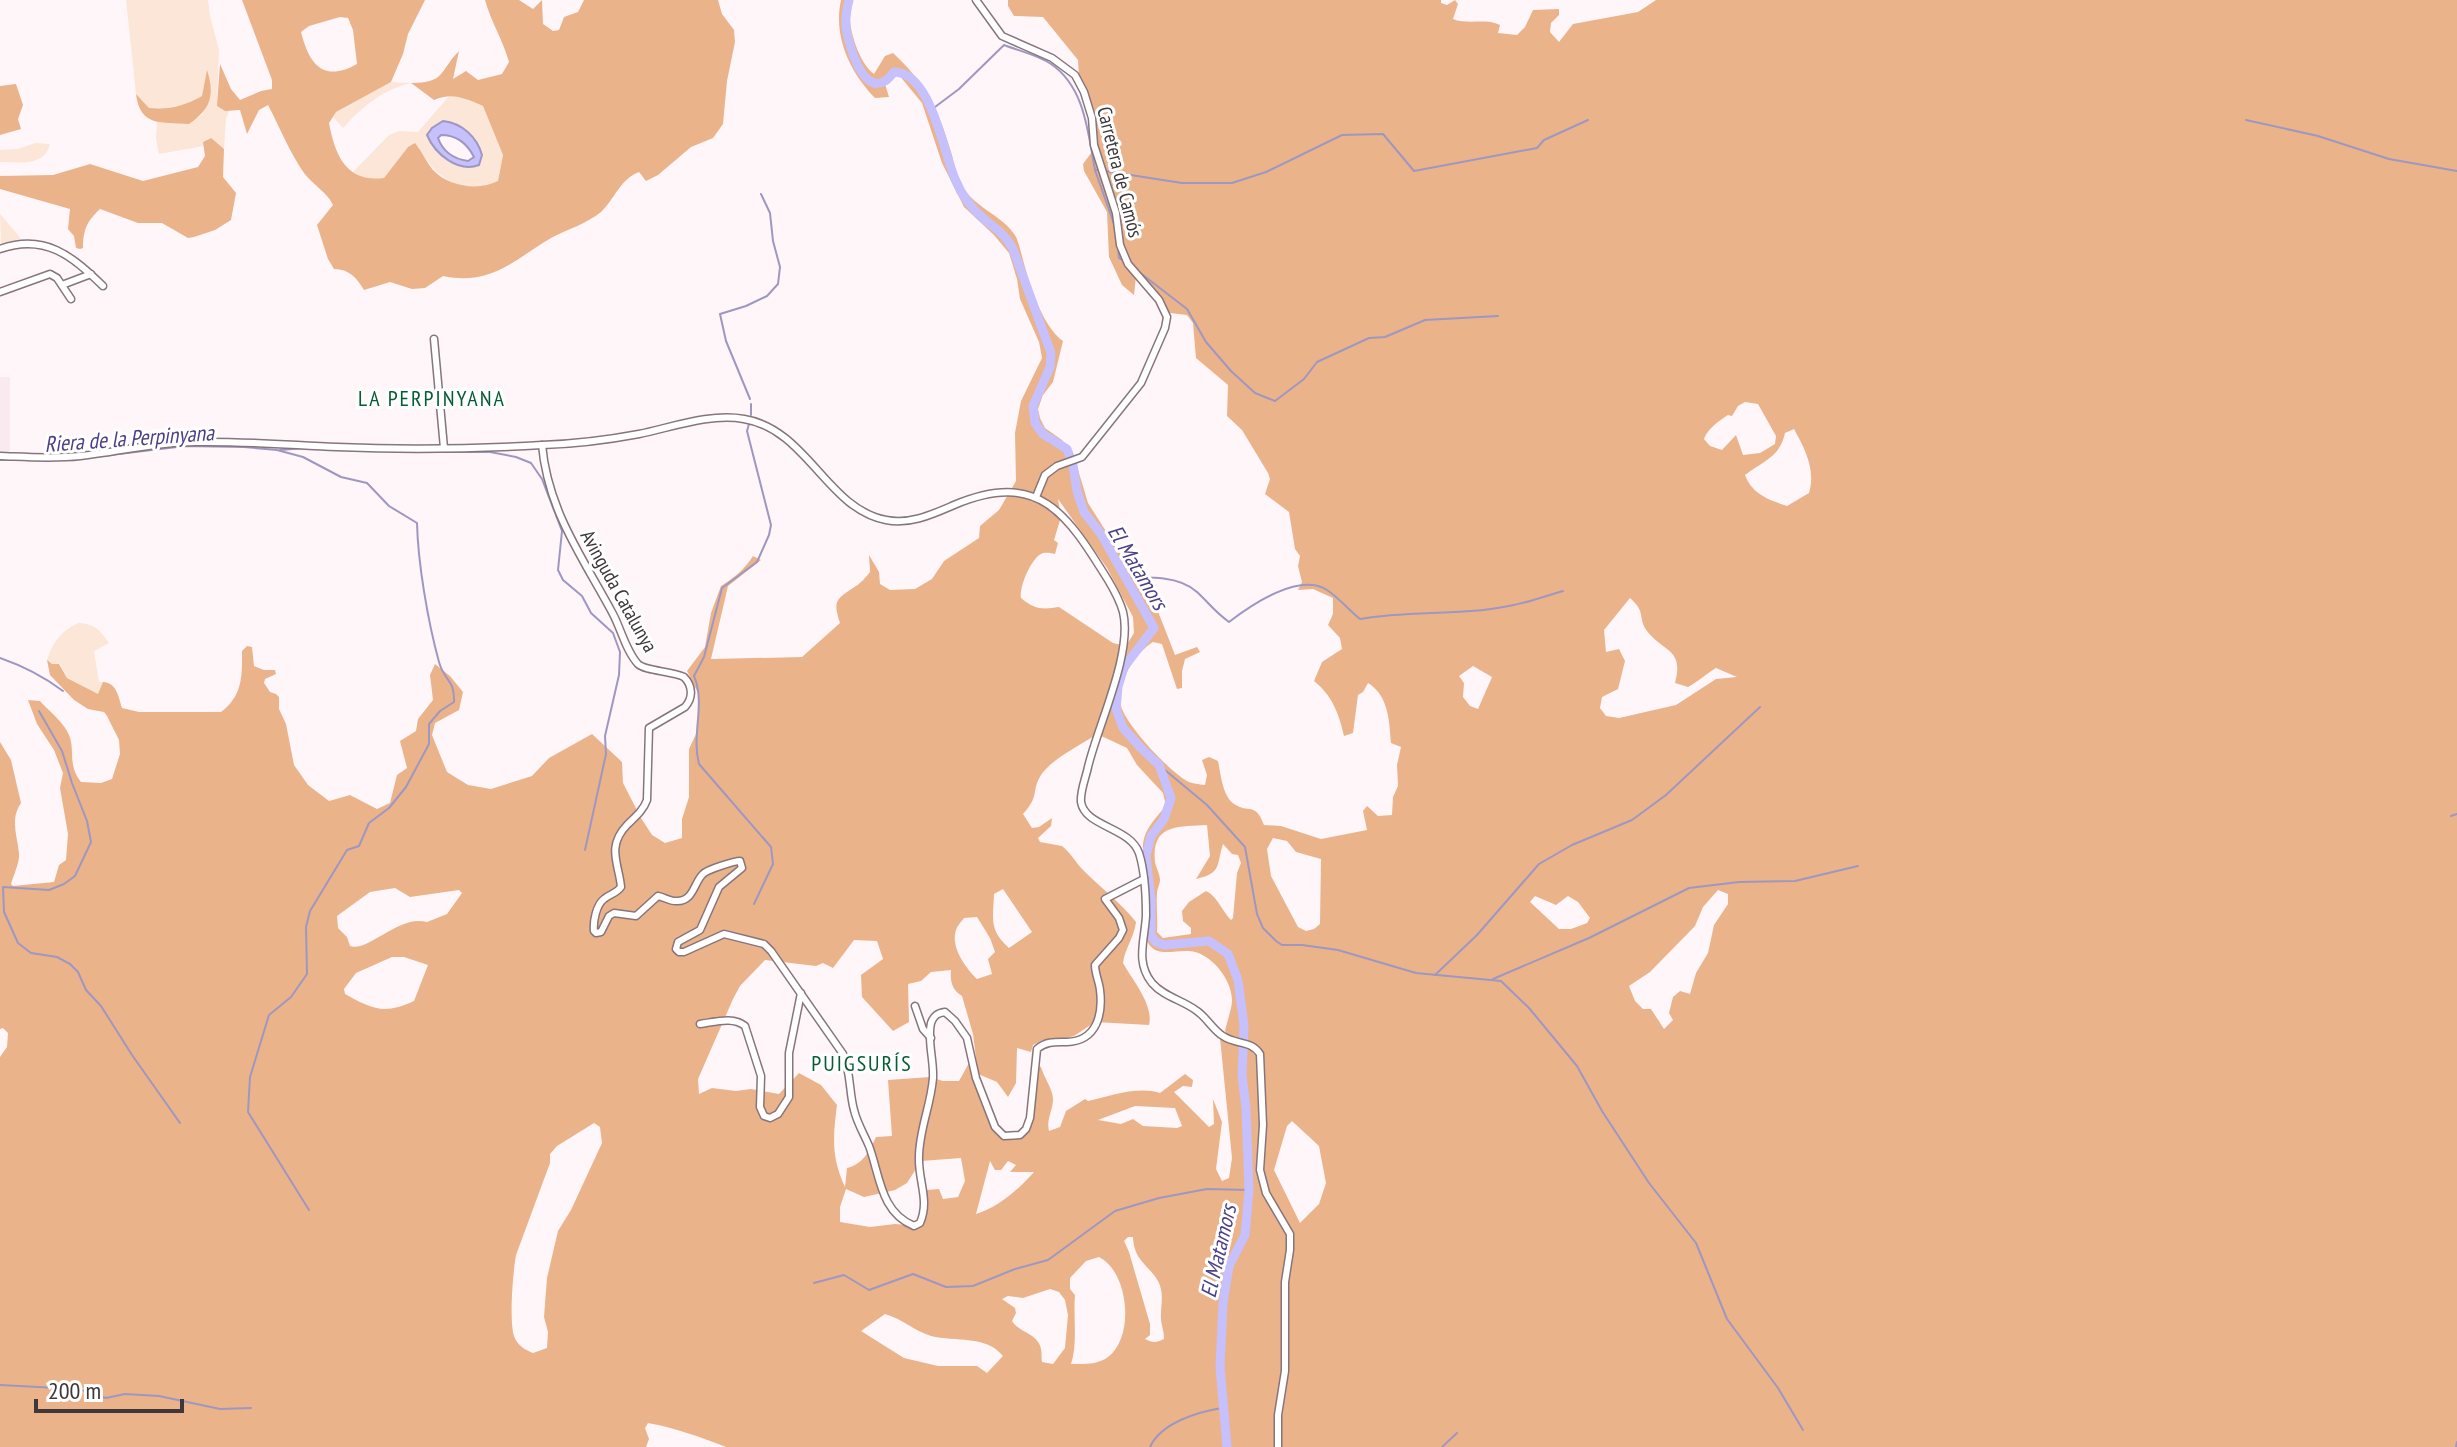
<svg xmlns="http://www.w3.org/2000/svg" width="2457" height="1447" font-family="'PT Sans Narrow',sans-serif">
<rect width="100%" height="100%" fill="#fff6f9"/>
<rect fill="#fae9ef" x="0" y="377" width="10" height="77"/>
<g fill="#fbe6d7" fill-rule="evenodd">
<path d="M126,0H208L210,16L219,50L217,106L225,111H229L226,119L224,149L210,138L203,142L204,146L159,154L156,139L157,121L189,124L203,114L207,72L202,96C184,106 170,110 149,108L136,94Z"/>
<path d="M390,82L411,83C382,90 363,106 343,128L333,117L336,112Z"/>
<path d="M450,95L463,97L483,106L503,155L498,181C463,199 434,177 418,146L408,147L384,178C372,180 362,182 353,172L389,135L399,131L418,132ZM441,135L457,138L474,157L468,161C454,159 443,152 438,138Z"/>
<path d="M35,143L50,144C44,167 20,162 0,162V150L18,149Z"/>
<path d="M0,214L19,236L20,239L1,244Z"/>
<path d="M78,623C95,624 100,630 109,643L94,651L99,682H103L98,695L67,677L60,664H52L47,660C53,642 61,631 78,623Z"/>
</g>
<g fill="#ebb38a" fill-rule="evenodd">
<path d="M242,0H425L408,34L403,54L391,82L336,112L329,123C335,156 347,183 384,178L408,147L415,143C422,151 426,162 433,170C449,187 479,191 498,181L503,155L483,106C465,98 452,92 434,100L411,83C446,83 439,71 459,51L453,79L466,71L478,80L502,74L509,62C503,40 491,22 485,0H519L533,9L542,0L543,24L553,31L559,30L564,17L578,12L584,0H718L722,14L734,30L735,42L727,81L723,124L713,138L691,147L658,175L646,181L639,172C620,179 615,199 601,212C586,224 568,229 551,238C514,260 491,286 443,276L425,288L412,289L390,282L364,290C357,278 349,269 334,269L328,259L317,225L333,205C328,193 312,184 304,173C289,151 280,128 268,105L259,110L247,134L240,110L225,111L217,106L220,64L231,89L240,100L261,91L272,89V80ZM340,17L348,18L353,30L357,64C323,83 309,64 301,32L309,26Z"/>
<path d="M841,0H852C852,6 850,14 850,20C851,36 861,65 874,74L885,56L893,53C925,82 939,111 951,152C954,161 955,173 959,181C972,208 1004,215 1016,237C1019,243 1021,253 1023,260C1030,285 1042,326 1063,341L1053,382L1043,395L1038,409L1040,418L1045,428L1062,440L1073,453L1088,503L1128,566L1137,564L1145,578L1175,655L1197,647L1200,652L1185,659L1182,671V688L1177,689L1162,644L1153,642C1135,653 1116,683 1121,706C1126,725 1169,771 1187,781C1192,784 1199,784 1205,785L1207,775L1202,760L1209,757L1218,761C1221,774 1222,795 1234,804C1249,814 1255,801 1264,825L1281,826L1321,839L1367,830L1363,811L1367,806L1378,816L1392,815L1393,797L1398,786L1397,765L1401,747L1391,743C1389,721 1389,696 1368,683L1363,692L1358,695L1353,733L1344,736C1339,714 1332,695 1314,681L1322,662L1342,649L1340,638L1328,625L1333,614V598L1313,589L1298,590L1302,582L1298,566L1300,556L1295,549L1289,512L1265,494L1270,479L1268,473L1242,430L1227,416L1228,385L1196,358L1193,323L1187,315L1170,313L1156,291L1136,276L1134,295L1122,285L1109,257L1107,212L1084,171L1083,164L1097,145L1092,107L1079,77L1078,60L1043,17L1014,16L1008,6V0H1441V3L1447,5L1455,0L1458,4L1453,19C1468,25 1486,18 1500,25L1498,33L1517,35L1525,27L1533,10L1559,9V15L1551,23L1550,32L1559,42L1573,24L1638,12L1656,0H2457V1447H726C700,1437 676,1428 648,1423L645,1428L649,1439L646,1447H0V1057L7,1047L8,1033L3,1028L0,1029V742L11,760L21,803C10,819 17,835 19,853C20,862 14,874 11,884L13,886L54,882L59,865L66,860L68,834L60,788L63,773L54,750L37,724L28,700L40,701C48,710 61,720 67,731C77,748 66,763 81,782L101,783L112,779L120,754L119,740L107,716L104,712L88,709L74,700L50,675L47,660L52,664H59L67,678L98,694L103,682C117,683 118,696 122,708L139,712H221C243,695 242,676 242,651L247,646L252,647L254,666L264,670H275L276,674L265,679L264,683L270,692L276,694L279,697V709L286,724L294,765L308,785L329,801L350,795L377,809L390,803L397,775L407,768L400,741L416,731L418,719L433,700L430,675L435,664L450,676L463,692L459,710L435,723L432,735L447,772L468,785L491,789L532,776L549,758L592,734L622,762L623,783L641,818L652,835L665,843L682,838V819L689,797V749L697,732L699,706V695L687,671L705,647L711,613L721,586C735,577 744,570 753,556L761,560L728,586L711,659L802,657L840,623C832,599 837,599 856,586C861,583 866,577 870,572L869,555L879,572L880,584L890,590L915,589L932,579L944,561L979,538L980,526L999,510L1016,481L1015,433L1021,401L1042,358L1039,342L1020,299L1017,279L1009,253L994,235L964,207L942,163L922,103L899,75L892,76L885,84L889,97L875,98C850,72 833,37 841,0ZM1745,402L1758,404L1776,436L1775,444L1760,453L1743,455L1736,435L1722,450L1710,446L1704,439C1708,428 1719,421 1728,415L1732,416L1738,406ZM1794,429C1805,449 1816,470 1809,493L1787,506C1769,500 1752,494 1745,475C1763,461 1780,457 1785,433ZM1058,499L1107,568L1133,617L1134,633L1126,646L1113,643L1059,607C1042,610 1034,609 1021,598C1019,587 1031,559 1041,554C1045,552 1050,553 1055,554L1058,543L1054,540L1061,517ZM1630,598C1647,613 1637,617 1647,631C1664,653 1684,648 1675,683L1688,687C1699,681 1706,674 1716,668L1737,677L1716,679L1676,705L1619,718L1606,716L1600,708L1602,697L1618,689L1625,661L1619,649L1606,652L1604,630ZM1473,666L1492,677L1478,709L1470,706L1463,697L1464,683L1459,676ZM1097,734L1127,748L1137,765L1163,793L1166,806C1137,838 1142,841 1146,881C1147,899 1146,919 1146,938C1153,959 1172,950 1189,951C1210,952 1232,979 1232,1000C1232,1009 1227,1021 1225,1031L1232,1039L1220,1038L1232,1158L1229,1178L1222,1181L1216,1169L1222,1122L1213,1099L1214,1124L1209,1127L1174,1092L1183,1086L1192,1087L1193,1080L1185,1074L1160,1093C1137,1086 1111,1096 1088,1101L1085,1099L1066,1111L1060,1127L1049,1131C1046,1119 1053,1111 1053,1099C1053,1089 1044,1078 1041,1067L1038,1066C1034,1095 1040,1147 998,1136L991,1126L969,1063L959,1081H943L930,1077L888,1080L892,1136L876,1137C869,1152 863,1164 847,1168L845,1187C831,1157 833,1136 837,1105L821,1085L799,1073L779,1094L751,1089L736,1091L712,1088L699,1094L698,1079L733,999L740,986L765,960L816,966L823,963L833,968L854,940L877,941L883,959L861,975L862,997L893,1031L909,1022L908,984L921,981L931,972L951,970C950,982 952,990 962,996L973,1034L978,1074L997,1082L1008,1097L1016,1083L1017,1048L1031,1052L1033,1045L1043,1040H1060L1074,1036L1095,1022L1149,1025C1154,1005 1133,981 1123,963C1125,948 1134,938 1136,922C1121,903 1101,888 1084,871C1076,863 1071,853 1062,846L1040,842L1038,838L1051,826L1052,818L1039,827L1032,828L1023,814C1040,796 1031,791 1041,775C1053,758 1079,746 1097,734ZM1207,825L1210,856L1196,879C1222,873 1216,866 1223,844L1232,854L1238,855L1241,863L1237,873L1233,918L1231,920C1222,911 1218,897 1206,891L1189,902L1182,911L1183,921L1191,928V934L1163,938L1157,932C1158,919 1156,906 1157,893C1157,889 1160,884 1160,880C1160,874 1156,868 1155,862C1151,823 1179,827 1207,825ZM1273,838L1287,841L1296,852L1321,859L1320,924L1314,929L1306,931L1298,927L1271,876L1267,849ZM395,888L410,897L459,890L462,893L447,914L427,922C399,914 369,952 350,946L347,937L338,928L337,916L370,892ZM1003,889L1032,932L1009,948C989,930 993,920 994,894ZM1718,890L1728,894V904L1714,925L1708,953L1696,973L1690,994L1680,991L1673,997L1669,1013L1673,1020L1664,1029L1651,1009H1643L1635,1001L1629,986L1650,972L1695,926L1703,907ZM1535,896L1556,905L1568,896L1578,902L1590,918L1587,923L1571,929H1559L1530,902ZM977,917L990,938L995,952L988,959L992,974L977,979C966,968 950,947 956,930C957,926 961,922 964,918ZM392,957H404L428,965L414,1001C384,1015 372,1009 345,994L344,989L356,973ZM1135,1106L1175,1108L1182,1126L1177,1128L1143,1126L1133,1119L1121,1124L1098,1120ZM1292,1121L1319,1146L1326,1183L1319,1204L1300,1223L1274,1170L1287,1126ZM594,1123L600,1127L602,1143L571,1210L558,1231L547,1278L544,1317L548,1332L547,1348L533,1353C525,1350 517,1345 514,1336C509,1320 513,1272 516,1255L550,1163V1154L557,1146ZM961,1158L965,1181L958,1197L943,1199L939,1189L926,1190V1211L921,1226L895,1224L870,1227L840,1222V1207L846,1189L864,1197L895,1190L907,1183L921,1161ZM990,1161L995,1170H1001L1008,1161L1016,1165L1010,1172H1034C1019,1189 999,1207 976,1214ZM1128,1237H1133C1134,1261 1148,1264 1158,1281C1165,1294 1160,1307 1161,1320C1162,1327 1164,1332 1164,1339C1156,1343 1153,1343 1145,1339L1150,1335V1324L1129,1252L1124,1241ZM1099,1257C1129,1272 1135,1337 1108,1357C1097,1365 1084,1364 1071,1364C1078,1343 1073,1318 1075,1295L1070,1289V1278L1086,1261ZM1050,1289L1059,1292L1065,1300L1068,1315L1065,1348L1053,1364L1042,1362C1041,1358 1042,1353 1041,1349C1038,1333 1019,1333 1012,1321L1016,1313L1015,1308L1002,1299L1008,1296L1023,1298ZM885,1314C902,1319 915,1331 931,1336C956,1342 986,1335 1003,1356L987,1373L977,1366H938L904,1358L861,1331Z"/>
<path d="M207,70C215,95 211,109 189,124C161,122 140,127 136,94L149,108C170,110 184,106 202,96Z"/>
<path d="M16,84L23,105L18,119L21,129L0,135V86Z"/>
<path d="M211,138L224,149L223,177L236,193L231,220L215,230L194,237L188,238L162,223H138L100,209C87,221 83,230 83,248L80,249L76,248L74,236L68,229L70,209L0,189V176L53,175L90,164L143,181L198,167L205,156L203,142Z"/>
</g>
<path fill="#c6c0fd" stroke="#9e97c2" stroke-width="2" fill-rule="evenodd" d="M443,121C462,123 477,137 482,155L479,165C458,173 435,154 427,135L432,128ZM441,135C456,135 467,143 474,157L468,161C454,159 443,152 438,138Z"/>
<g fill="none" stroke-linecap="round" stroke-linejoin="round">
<g stroke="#9e97c2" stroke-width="2">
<path d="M931,110L959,89L1004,45C1019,51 1038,55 1051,64C1085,87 1088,133 1095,170H1098"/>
<path d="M2246,120L2318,136L2389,159L2457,171"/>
<path d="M1095,170L1114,224"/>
<path d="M1105,171L1182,183H1232L1266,172L1342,135L1383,134L1414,171L1537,148L1544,140L1588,120"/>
<path d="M1118,246L1119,258L1124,261"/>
<path d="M1139,272L1187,309L1206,342L1231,371L1255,393L1275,401L1304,379L1317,362L1369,338L1385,337L1425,320L1498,316"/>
<path d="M750,399L726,341L720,314L746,306L767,296L778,284L780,267L773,241L770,213L761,194"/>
<path d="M751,404V415"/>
<path d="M749,424L747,431L771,525L769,535L757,562L722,588L704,657L694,676C706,704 691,734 699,764L771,847L773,864L754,904"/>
<path d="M280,450L305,448"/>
<path d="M399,452H490L516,457L531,463L542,479L562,531L558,570L563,580L582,596L591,613L613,633L620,652L619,675L605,736L606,754L585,850"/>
<path d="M0,460H69L185,446L244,447L277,450L303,457L341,477L367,483L389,506L417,523C418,564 428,622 439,662C444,681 455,679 454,702L440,711L429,724V744L406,787L389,808L369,823L359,846L347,850L310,911L306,927L307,974L291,997L269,1015L250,1077L248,1112L309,1210"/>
<path d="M1124,578C1147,577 1179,575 1197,592C1210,604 1214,611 1229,622C1251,605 1299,572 1327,590C1339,598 1349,610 1360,619C1409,610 1460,616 1509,606C1527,603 1545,596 1563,591"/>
<path d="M0,658C23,666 43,676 63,691"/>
<path d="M39,711L62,751L72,783L87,821L91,842L75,876L64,884L49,890L3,887L4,912L18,943L31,953L57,957L70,964L78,972L86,990L101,1006L132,1055L180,1123"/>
<path d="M1159,765L1207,805L1245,847L1257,914L1263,928L1276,941L1282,945H1302L1338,950L1416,973L1501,981L1529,1008L1577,1066L1602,1111L1649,1183L1696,1243L1727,1319L1778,1388L1803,1430"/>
<path d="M2451,816L2457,814"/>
<path d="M1435,975L1477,935L1539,864L1572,845L1632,820L1666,795L1760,707"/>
<path d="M1493,979L1589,938L1689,888L1739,882L1795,881L1858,866"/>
<path d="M814,1283L844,1275L869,1290L913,1274L946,1287L973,1286L1015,1269L1048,1260L1115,1211L1159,1198L1207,1189L1249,1190"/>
<path d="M0,1385L77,1389L106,1398L125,1394L159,1396L220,1409L251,1408"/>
<path d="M1150,1447C1161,1423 1197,1412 1222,1408"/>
<path d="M1442,1447L1457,1433"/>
<path d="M2456,1447L2457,1442"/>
</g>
<path stroke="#c6c0fd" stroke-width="9" d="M849,0C847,8 845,17 846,26C847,40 862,96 885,81C889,79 891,75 894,72C931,72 943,151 955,179C961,194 971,208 984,219C996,229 1006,235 1013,249L1051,353L1050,367L1033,406L1035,423L1043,434L1067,449L1073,465L1077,491L1084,512L1101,534L1154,628L1124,667L1118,687L1116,709L1123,728L1140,747L1159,765L1171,798L1164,819L1151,836L1146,856L1151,900V936L1156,942L1164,945L1209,941L1228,954L1238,980L1244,1026L1242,1075L1246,1108L1249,1190L1245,1235L1229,1266L1223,1303L1220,1367L1227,1447"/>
<g stroke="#88757c" stroke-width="9">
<g id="minor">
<path d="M976,0L1002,36L1052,58L1075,75L1084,92L1092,118L1094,145L1116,213L1120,245L1128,264L1159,300L1167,317L1165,328L1141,383L1082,457L1057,466L1045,475L1036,497"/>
<path d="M0,249C45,233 72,256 103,286"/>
<path d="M62,285L91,274"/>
<path d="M0,292L50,274L57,278L71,299"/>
<path d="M434,339L444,448"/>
<path d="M542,445C548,511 583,558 613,614C621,629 626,651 638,664C645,671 672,671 684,677C693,686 693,698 685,707L649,728L647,800C643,811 635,817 627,825C606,847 619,864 621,887C616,894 611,893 604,899C596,905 593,922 594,931L596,933L601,932L609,916L614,913L636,916L658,896C664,897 671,902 677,901C694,901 694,882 703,874C708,869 735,861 740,861L742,868L719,887L700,930L678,942L676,949L679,952H684L724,934L764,944L771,951L843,1054C851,1072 849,1092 854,1110C857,1123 864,1134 869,1146C880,1175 880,1212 914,1226L920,1223C930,1200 918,1181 919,1157C919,1130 931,1105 933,1078C934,1060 927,1040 931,1023C934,1015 938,1013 945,1012L955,1021L967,1038L976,1078L995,1127L1004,1136L1020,1135L1026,1129L1030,1118L1037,1049C1046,1041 1056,1042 1067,1042C1097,1041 1103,1014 1100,990C1099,981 1095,974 1095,965L1119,938L1123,930L1119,918L1105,899L1144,879"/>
<path d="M0,456C27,457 54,459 80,456C118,452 156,442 195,442C242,441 290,445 337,447C405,450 474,449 542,445C574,444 607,440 639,434C673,427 710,413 744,419C807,429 827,509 886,520C910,525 933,514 954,505C1039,469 1067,514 1108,580C1114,590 1120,601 1123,612C1133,653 1098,725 1088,767C1086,777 1080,791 1081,802C1085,827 1130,827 1139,853C1145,872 1146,895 1146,915C1145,940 1135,962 1152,983C1164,997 1183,1000 1197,1011C1207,1018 1213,1030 1223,1036C1236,1045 1251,1040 1260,1054L1263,1125L1260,1170L1266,1193L1290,1234V1250L1285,1282V1371L1278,1415V1447"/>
<path d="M915,1006L923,1029L931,1038"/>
<path d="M700,1024C715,1022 733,1016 745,1026L761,1076L760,1107L764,1116L770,1118L778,1114L789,1097V1053L801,993"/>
</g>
</g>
<use href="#minor" stroke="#fff" stroke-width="6"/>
</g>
<g text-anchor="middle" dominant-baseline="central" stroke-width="6" stroke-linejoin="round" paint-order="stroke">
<g font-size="20" fill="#3f373a" stroke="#fff">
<text transform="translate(1120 172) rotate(76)">Carretera de Camós</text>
<text transform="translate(619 591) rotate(61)">Avinguda Catalunya</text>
</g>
<g font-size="22" letter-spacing="2" fill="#075c33" stroke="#fff">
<text x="432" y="398">LA PERPINYANA</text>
<text x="862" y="1063">PUIGSURÍS</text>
</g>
<g font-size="22" font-style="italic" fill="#4c4087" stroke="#fff">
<text transform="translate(129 438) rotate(-4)">Riera de la Perpinyana</text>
<text transform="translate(1138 567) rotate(59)">El Matamors</text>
<text transform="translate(1218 1251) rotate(-77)">El Matamors</text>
</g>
</g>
<path d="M36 1399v12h146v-12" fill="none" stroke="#3f373a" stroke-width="4"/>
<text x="48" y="1399" font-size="24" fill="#3f373a" stroke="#ffffff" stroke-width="6" paint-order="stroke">200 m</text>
</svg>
